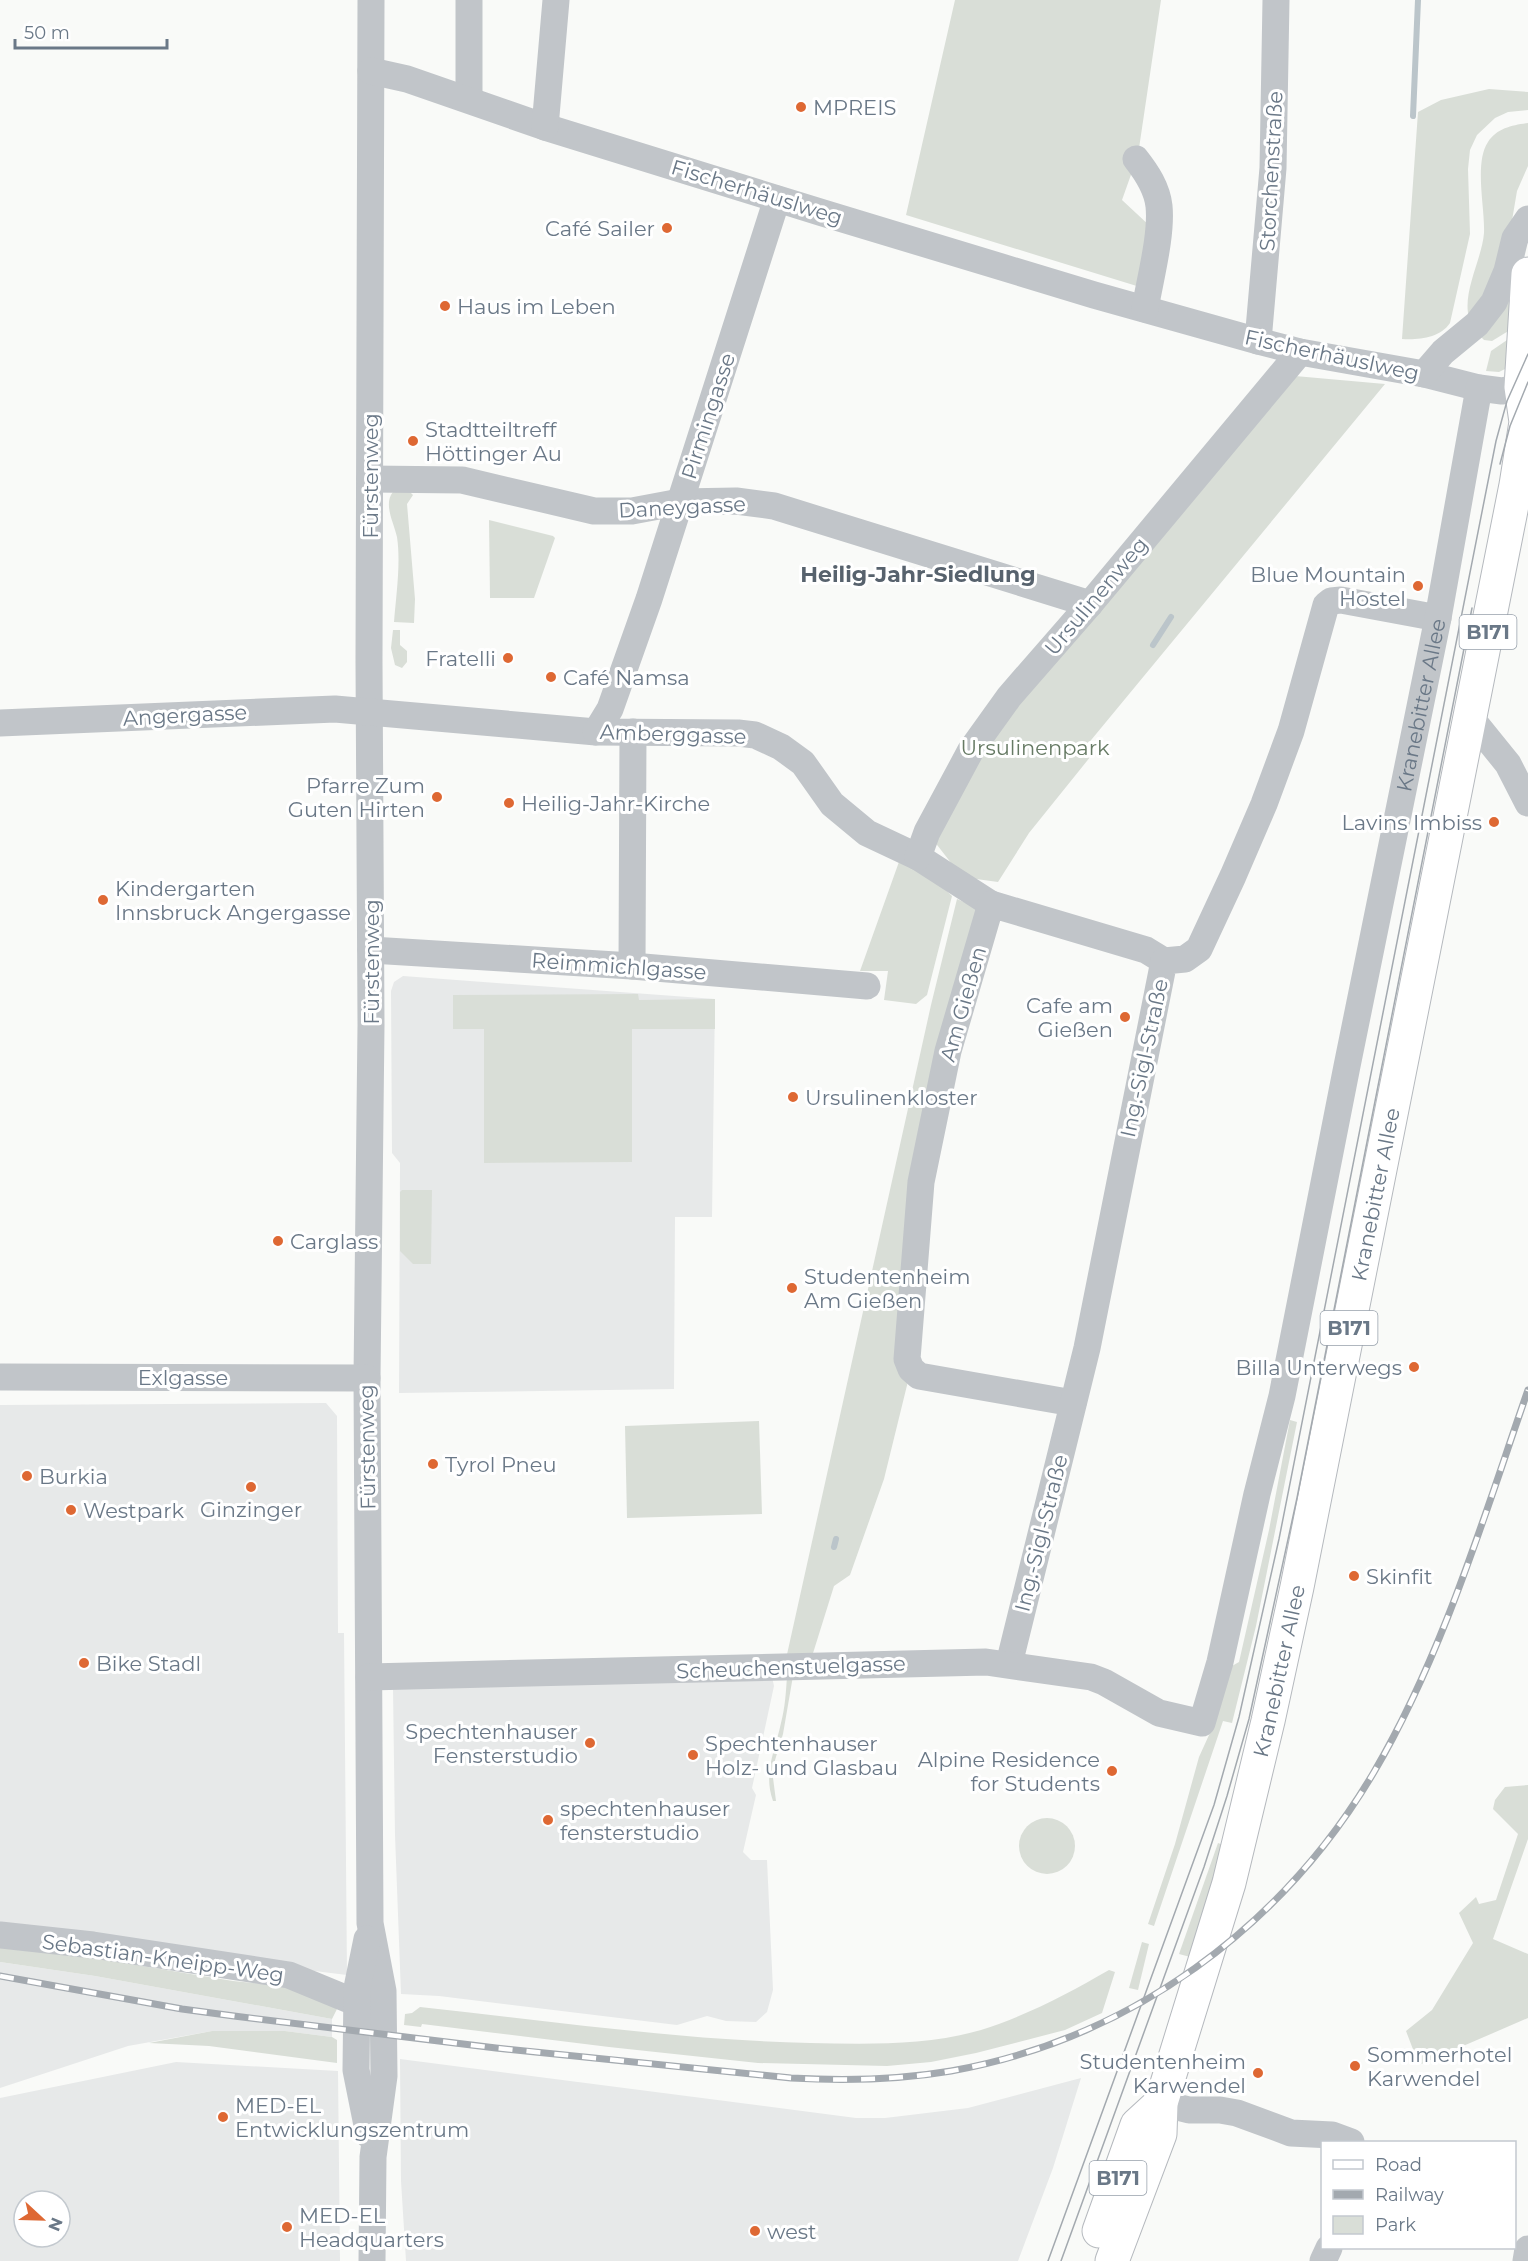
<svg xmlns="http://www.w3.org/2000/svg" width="1528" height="2261" font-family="Montserrat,sans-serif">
<rect width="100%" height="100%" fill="#f9faf8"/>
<g fill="#e7e9e9" fill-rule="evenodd">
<path d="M403,976L715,999L712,1217H675L674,1389L399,1393L400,1163L392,1153L391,991L394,982Z"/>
<path d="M326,1403L337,1416L338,1633H344L347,1975L0,1932V1405Z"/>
<path d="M772,1677L774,1686L752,1788L756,1795L743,1852L751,1860H767L773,1990L767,2012L756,2022L726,2021L707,2016L677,2025L439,1996L401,1994L395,1835L393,1688Z"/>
<path d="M0,1962L95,1976L332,2019V2037L285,2031H212L128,2046L0,2088Z"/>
<path d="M400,2059L856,2118H885L968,2108L1081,2078L1053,2168L1018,2261H406L401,2181Z"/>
<path d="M176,2062L338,2071L340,2261H0V2098ZM24,2201H60V2237H24Z"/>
</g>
<g fill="#d9ded7">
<path d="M955,0H1161L1138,155L1122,200L1151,227L1140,287L906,215Z"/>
<path d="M1489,89L1528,92V110L1508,112L1495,118L1477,135L1470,150L1468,169L1470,234L1450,323C1440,338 1419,340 1402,339L1418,112L1441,100Z"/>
<path d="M1528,123V166L1517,191L1506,256L1469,318C1462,292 1482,259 1484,233C1485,207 1474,163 1488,142C1497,128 1513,125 1528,123Z"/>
<path d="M1511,297L1510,330L1492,341L1484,340L1478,334Z"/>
<path d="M1510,338L1507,368L1499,372L1486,371L1491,351Z"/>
<path d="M1295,376L1385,384L1087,745L1095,751L1029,833L998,882L962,877L927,832L971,750Z"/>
<path d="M393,492H410L413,495L407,504L415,599L414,623L394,622C396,596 401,563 397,537C394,523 383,504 393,492Z"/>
<path d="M489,520L553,536L555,538L534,598H490Z"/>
<path d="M393,630H400V645L407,651V662L402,668L395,665L391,648Z"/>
<path d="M900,859L928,873L952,896L927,995L916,1004L884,1000L888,971H860Z"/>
<path d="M957,899L984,911L948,1051L911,1369L884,1479L850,1575L834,1586L809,1666L784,1668L931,1005Z"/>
<path d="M638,994L639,1000L715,999V1029H632V1162L484,1163V1029H453V995Z"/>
<path d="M402,1190H432L431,1264H413L400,1251V1192Z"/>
<path d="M1290,1420L1297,1422L1256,1626L1232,1723L1223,1721L1154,1926L1148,1924L1175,1844L1199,1757L1214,1724L1232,1666L1239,1662L1269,1530Z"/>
<path d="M759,1421L762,1514L627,1518L625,1426Z"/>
<path d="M787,1676H793L783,1734L772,1770L776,1801H773C763,1773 775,1751 781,1723C785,1708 786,1692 787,1676Z"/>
<path d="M1528,1785V1839L1493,1939L1528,1954V2018L1419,2065L1406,2031L1432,2010L1473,1943L1459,1913L1476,1897L1479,1904L1496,1900L1518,1834L1493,1809L1495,1800L1505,1787Z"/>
<circle cx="1047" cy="1846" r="28"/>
<path d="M1218,1843L1226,1846L1194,1958L1179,1954Z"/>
<path d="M1142,1942L1149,1944L1138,1990L1129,1988Z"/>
<path d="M0,1945L57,1952L233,1981L304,1988L337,2009L332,2019L95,1976L0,1962Z"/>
<path d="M1109,1970L1115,1972L1102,2013L1065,2030L976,2053L931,2062L887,2066L758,2063L609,2047L422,2024L421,2027L404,2025L405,2014L412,2013L420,2007C549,2021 679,2040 810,2043C866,2044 926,2046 981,2030C1026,2016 1069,1993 1109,1970Z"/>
<path d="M212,2031H285L332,2037L337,2040V2063L209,2046L149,2043Z"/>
</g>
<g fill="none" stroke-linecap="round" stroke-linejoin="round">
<g stroke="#bbc5ca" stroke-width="6">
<path d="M1413,116L1418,0"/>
<path d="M1153,645L1171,617"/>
<path d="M834,1547L836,1539"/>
</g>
<g stroke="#b5b9be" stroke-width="35">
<g id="major">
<path d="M1099,2231L1137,2125L1161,2103"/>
<path id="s2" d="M1112,2261L1160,2134L1161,2103L1229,1883L1268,1721L1297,1587L1516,485L1526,422L1521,387L1528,274"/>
</g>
</g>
<g stroke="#c1c5c9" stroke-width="27">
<path d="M371,0L369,661L371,1025L367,1378L370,1923L383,1991L384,2076L373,2157L372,2261"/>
<path d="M469,0V99"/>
<path d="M371,71L407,79L545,127L823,213L1094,295L1258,341L1300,352L1424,374L1479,388L1502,391L1521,387"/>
<path d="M545,127L556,0"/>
<path d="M1136,159C1147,173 1157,188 1159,206C1162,235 1150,279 1145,309"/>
<path d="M1258,341L1273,168L1276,0"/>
<path d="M1424,374L1443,352L1477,324L1494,302L1507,271L1515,238L1528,219"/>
<path d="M370,479L462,480L594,511H632L680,502L736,501L774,506L1090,604"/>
<path d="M1470,717L1508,764L1528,803"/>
<path d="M0,723L335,709L596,732L738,733L755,735L781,747L803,763L832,804L867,833L918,857L991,904"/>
<path d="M596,732L610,709L649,599L777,199"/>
<path d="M918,857L927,832L971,750L1009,697L1090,604L1300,352"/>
<path d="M371,950L632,966L867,986"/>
<path d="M632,966L633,732"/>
<path d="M0,1377L367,1378"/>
<path d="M1073,1403L919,1376L911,1369L907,1359L921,1182L948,1051L991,904L1146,950L1164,961"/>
<path d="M1009,1664L1087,1348L1164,961L1185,959L1199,949L1233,876L1264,804L1291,731L1326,605L1331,601L1341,600L1438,618"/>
<path id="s1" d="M369,1677L986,1662L1091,1677L1104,1682L1159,1713L1202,1723L1220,1662L1257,1494L1282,1396L1347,1066L1438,618L1479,388"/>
<path d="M0,1935L93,1945L289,1975L357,2003"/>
<path d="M367,1939L357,1988L356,2070L369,2135"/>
<path d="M1161,2103L1189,2110H1220L1237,2113L1291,2133L1332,2135L1351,2142"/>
<path d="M1323,2261L1329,2248"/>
<path d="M1526,2261L1528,2249"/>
</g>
<use href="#major" stroke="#fff" stroke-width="33"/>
<g stroke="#a3a9af" stroke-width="1.5">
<path d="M1500,464L1510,426L1528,382"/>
<path d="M1048,2261L1214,1805L1239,1717L1279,1539L1496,441L1507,401L1528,354"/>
<path d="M1061,2261L1204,1867L1227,1796L1249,1719L1297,1498L1472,608"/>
</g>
<g stroke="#a3a9af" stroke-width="7">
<path id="rail" d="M0,1976L182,2009L234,2016L496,2048L791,2078C845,2081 898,2080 951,2071C1130,2039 1282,1928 1374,1772C1443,1654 1483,1519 1528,1390"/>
</g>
<use href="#rail" stroke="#fff" stroke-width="4.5" stroke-dasharray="14" stroke-linecap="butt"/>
</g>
<g fill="#de6833" stroke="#fff" stroke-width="2">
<circle cx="801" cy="107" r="6"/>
<circle cx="667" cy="228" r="6"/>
<circle cx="445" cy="306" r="6"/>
<circle cx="413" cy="441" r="6"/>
<circle cx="1418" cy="586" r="6"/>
<circle cx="508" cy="658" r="6"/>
<circle cx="551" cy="677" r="6"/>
<circle cx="437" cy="797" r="6"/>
<circle cx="509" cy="803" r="6"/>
<circle cx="1494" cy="822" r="6"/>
<circle cx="103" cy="900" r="6"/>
<circle cx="1125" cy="1017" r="6"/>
<circle cx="793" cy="1097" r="6"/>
<circle cx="278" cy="1241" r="6"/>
<circle cx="792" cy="1288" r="6"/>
<circle cx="1414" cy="1367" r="6"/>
<circle cx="433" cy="1464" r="6"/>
<circle cx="27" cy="1476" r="6"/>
<circle cx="251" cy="1487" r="6"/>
<circle cx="71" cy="1510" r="6"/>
<circle cx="1354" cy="1576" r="6"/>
<circle cx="84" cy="1663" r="6"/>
<circle cx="590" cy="1743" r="6"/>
<circle cx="693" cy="1755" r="6"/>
<circle cx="1112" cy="1771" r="6"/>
<circle cx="548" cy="1820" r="6"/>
<circle cx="1355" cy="2066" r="6"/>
<circle cx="1258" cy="2073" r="6"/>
<circle cx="223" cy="2117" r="6"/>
<circle cx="287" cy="2227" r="6"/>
<circle cx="755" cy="2231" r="6"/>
</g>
<g text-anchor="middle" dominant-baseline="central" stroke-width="6" stroke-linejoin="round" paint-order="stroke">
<g fill="#fff" stroke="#97a0ab" stroke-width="1.5">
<rect x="1459.5" y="615" width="57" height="34" rx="4.5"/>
<rect x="1320.5" y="1311" width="57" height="34" rx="4.5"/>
<rect x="1089.5" y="2161" width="57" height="34" rx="4.5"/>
</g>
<g font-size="20" font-weight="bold" fill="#6a7887">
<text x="1488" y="632">B171</text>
<text x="1349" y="1328">B171</text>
<text x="1118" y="2178">B171</text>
</g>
<g font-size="21" fill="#6a7887" stroke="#fff" text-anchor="start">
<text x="813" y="107">MPREIS</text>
<text x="655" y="228" text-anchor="end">Café Sailer</text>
<text x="457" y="306">Haus im Leben</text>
<text x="425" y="429">Stadtteiltreff<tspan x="425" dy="24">Höttinger Au</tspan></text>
<text x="1406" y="574" text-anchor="end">Blue Mountain<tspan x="1406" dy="24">Hostel</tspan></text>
<text x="496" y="658" text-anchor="end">Fratelli</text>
<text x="563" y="677">Café Namsa</text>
<text x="425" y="785" text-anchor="end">Pfarre Zum<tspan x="425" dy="24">Guten Hirten</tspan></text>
<text x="521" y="803">Heilig-Jahr-Kirche</text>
<text x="1482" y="822" text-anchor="end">Lavins Imbiss</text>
<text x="115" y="888">Kindergarten<tspan x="115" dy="24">Innsbruck Angergasse</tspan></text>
<text x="1113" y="1005" text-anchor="end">Cafe am<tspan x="1113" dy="24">Gießen</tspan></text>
<text x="805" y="1097">Ursulinenkloster</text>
<text x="290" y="1241">Carglass</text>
<text x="804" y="1276">Studentenheim<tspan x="804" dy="24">Am Gießen</tspan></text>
<text x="1402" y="1367" text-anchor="end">Billa Unterwegs</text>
<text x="445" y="1464">Tyrol Pneu</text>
<text x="39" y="1476">Burkia</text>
<text x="251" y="1509" text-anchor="middle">Ginzinger</text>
<text x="83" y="1510">Westpark</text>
<text x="1366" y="1576">Skinfit</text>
<text x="96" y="1663">Bike Stadl</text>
<text x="578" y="1731" text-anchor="end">Spechtenhauser<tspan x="578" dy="24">Fensterstudio</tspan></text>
<text x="705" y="1743">Spechtenhauser<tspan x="705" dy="24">Holz- und Glasbau</tspan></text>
<text x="1100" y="1759" text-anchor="end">Alpine Residence<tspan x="1100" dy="24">for Students</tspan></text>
<text x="560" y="1808">spechtenhauser<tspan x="560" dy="24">fensterstudio</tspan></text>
<text x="1367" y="2054">Sommerhotel<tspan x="1367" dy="24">Karwendel</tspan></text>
<text x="1246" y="2061" text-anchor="end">Studentenheim<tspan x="1246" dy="24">Karwendel</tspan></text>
<text x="235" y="2105">MED-EL<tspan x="235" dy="24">Entwicklungszentrum</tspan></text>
<text x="299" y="2215">MED-EL<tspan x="299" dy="24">Headquarters</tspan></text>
<text x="767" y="2231">west</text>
</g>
<g font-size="21" fill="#6a7887" stroke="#fff">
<text transform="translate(1271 171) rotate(-87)">Storchenstraße</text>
<text transform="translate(757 192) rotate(17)">Fischerhäuslweg</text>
<text transform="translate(1332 355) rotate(12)">Fischerhäuslweg</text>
<text transform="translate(708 416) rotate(-72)">Pirmingasse</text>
<text transform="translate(370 476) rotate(-90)">Fürstenweg</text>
<text transform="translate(682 507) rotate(-3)">Daneygasse</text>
<text transform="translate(1096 596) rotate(-50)">Ursulinenweg</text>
<text stroke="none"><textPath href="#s1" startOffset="1886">Kranebitter Allee</textPath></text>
<text transform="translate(185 715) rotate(-3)">Angergasse</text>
<text transform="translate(673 734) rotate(2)">Amberggasse</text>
<text transform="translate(371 962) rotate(-90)">Fürstenweg</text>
<text transform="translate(619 966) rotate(4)">Reimmichlgasse</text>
<text transform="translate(963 1004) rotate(-74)">Am Gießen</text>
<text transform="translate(1144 1058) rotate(-78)">Ing.-Sigl-Straße</text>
<text stroke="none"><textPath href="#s2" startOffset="1101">Kranebitter Allee</textPath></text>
<text x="183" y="1377">Exlgasse</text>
<text transform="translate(367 1447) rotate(-91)">Fürstenweg</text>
<text transform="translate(1041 1533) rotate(-76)">Ing.-Sigl-Straße</text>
<text transform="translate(791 1667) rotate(-2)">Scheuchenstuelgasse</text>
<text stroke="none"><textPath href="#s2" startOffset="615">Kranebitter Allee</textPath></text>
<text transform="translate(163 1958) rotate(8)">Sebastian-Kneipp-Weg</text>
</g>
<g font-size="21" fill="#667a64" stroke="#fff">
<text x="1035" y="747">Ursulinenpark</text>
</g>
<g font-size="22" font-weight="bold" fill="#57626d" stroke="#fff">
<text x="918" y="574">Heilig-Jahr-Siedlung</text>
</g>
</g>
<rect x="1321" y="2141" width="195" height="108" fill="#ffffff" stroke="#c3c9cf" stroke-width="1.5"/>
<rect x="1333" y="2160" width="30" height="9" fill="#ffffff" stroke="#c3c9cf" stroke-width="1.5"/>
<text x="1375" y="2171" font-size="18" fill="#6a7887">Road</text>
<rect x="1333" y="2190" width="30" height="9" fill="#a3a9af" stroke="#c3c9cf" stroke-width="1.5"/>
<text x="1375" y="2201" font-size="18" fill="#6a7887">Railway</text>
<rect x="1333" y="2216" width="30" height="18" fill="#d9ded7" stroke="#c3c9cf" stroke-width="1.5"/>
<text x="1375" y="2231" font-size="18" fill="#6a7887">Park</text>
<g transform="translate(42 2219) rotate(112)"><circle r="28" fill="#ffffff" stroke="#c3c9cf" stroke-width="1.5"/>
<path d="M0-4.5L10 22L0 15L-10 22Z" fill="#de6833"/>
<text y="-9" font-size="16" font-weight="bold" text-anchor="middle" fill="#6a7887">N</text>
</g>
<path d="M15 39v9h152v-9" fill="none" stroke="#6a7887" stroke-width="3"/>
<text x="24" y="39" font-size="18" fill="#6a7887" stroke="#ffffff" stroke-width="4.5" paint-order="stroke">50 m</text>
</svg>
